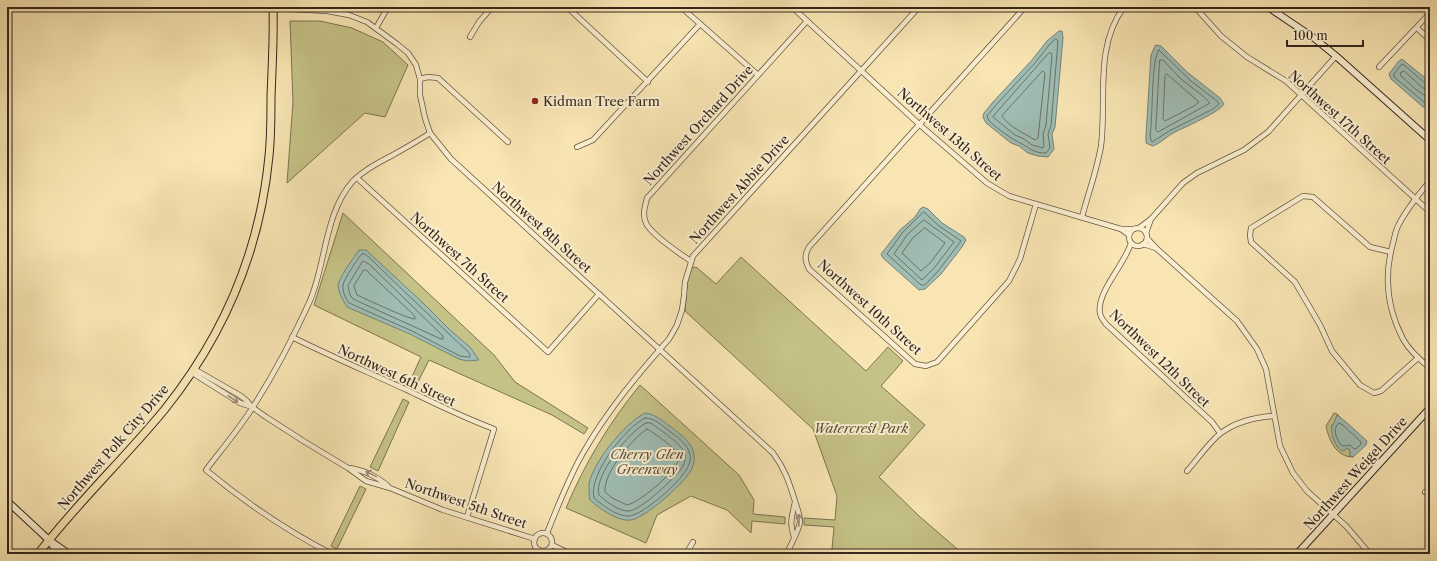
<svg xmlns="http://www.w3.org/2000/svg" width="1437" height="561" font-family="'Libre Caslon Text',serif">
<rect width="100%" height="100%" fill="#f8e5b3"/>
<filter id="stains"><feTurbulence type="fractalNoise" baseFrequency=".005" numOctaves="4"/><feColorMatrix values="0 0 0 0 .2 0 0 0 0 .09 0 0 0 0 .02 0 0 0 .5 -.17"/></filter>
<radialGradient id="worn" r=".72"><stop offset=".6" stop-color="#630" stop-opacity="0"/><stop offset="1" stop-color="#630" stop-opacity=".3"/></radialGradient>
<g fill="#c5c287" stroke="#7c7452">
<path d="M290,21H320L352,28L383,42L408,65L385,117L365,113L287,183L293,102Z"/>
<path d="M343,213L494,355L515,382L588,428L584,434L552,415L429,360L416,386L409,383L421,357L314,305Z"/>
<path d="M741,257L866,371L888,347L903,361L881,386L925,425L879,477L919,516L963,554H831L832,549L834,527L804,525V518L835,520L837,496L813,429L685,311L687,284L691,268L696,267L716,284Z"/>
<path d="M640,385L739,475L754,500L753,514L785,517V524L752,521L751,533L727,510L691,496L657,515L646,543L566,508C585,463 609,423 640,385Z"/>
<path d="M403,399L409,402L378,471L370,467Z"/>
<path d="M1334,413L1337,414L1342,419L1338,416L1336,419L1334,425H1332C1332,436 1334,444 1344,450L1347,448C1351,449 1350,452 1350,456L1353,457C1336,457 1329,440 1326,426Z"/>
<path d="M360,486L366,489L337,549L331,546Z"/>
</g>
<g fill="#9fbdb4" stroke="#748178">
<path d="M1059,31H1062L1063,38L1055,127L1052,134L1054,149L1048,157L1038,156L1028,153L1019,146L1011,143L986,123L983,117L984,113L993,102L1032,60L1047,41Z"/>
<path d="M1156,45L1161,46L1187,72L1220,98L1224,104C1220,112 1185,127 1175,132C1167,136 1161,143 1153,146L1146,143V135L1151,55L1155,46Z"/>
<path d="M1402,59L1430,82V105L1428,107H1423L1391,79L1389,74L1398,62Z"/>
<path d="M923,207L928,209L942,223L964,237L966,240L962,247L941,274L925,289L919,290L883,258L881,254L900,230L915,217L920,209Z"/>
<path d="M359,250H366L422,302L451,331L470,347L479,360L467,361L459,359L410,334L347,307C343,300 339,294 338,286C338,279 354,257 359,250Z"/>
<path d="M645,413C657,415 661,420 671,427C680,434 693,443 694,455C695,461 693,467 690,472C682,485 645,518 631,520C618,522 599,508 590,500C589,495 589,489 589,484C593,462 625,423 645,413Z"/>
<path d="M1337,415L1346,422L1367,441L1366,445L1353,457L1350,456V451L1349,449L1347,448L1343,451C1335,449 1330,432 1332,425H1333Z"/>
</g>
<g fill="none" stroke-linecap="round" stroke-linejoin="round">
<g stroke="#6a7269" stroke-width="1">
<path d="M1056,39L1058,41L1051,126L1048,134L1050,148L1046,153C1032,153 1031,148 1020,143C1009,137 999,130 989,121L987,116L996,105L1035,63L1050,44Z"/>
<path d="M1159,50L1191,81L1217,101L1219,104L1213,109L1171,130L1152,142L1151,140L1150,135C1153,121 1151,56 1159,50Z"/>
<path d="M1049,53H1051L1052,55L1046,125L1043,134L1044,146L1043,148L1032,145L1024,139L1015,135L993,117Z"/>
<path d="M1160,60H1163L1181,79L1203,96L1210,103L1158,132L1156,130Z"/>
<path d="M1043,71L1045,73L1038,138L1035,140C1024,133 1009,127 1002,116Z"/>
<path d="M1167,74L1199,102L1194,106L1165,121L1163,119L1165,76Z"/>
<path d="M1430,85L1426,84L1403,64L1401,65L1394,74V77L1424,102H1430"/>
<path d="M1430,90L1423,88L1404,71L1400,73L1401,76C1407,81 1422,97 1430,97"/>
<path d="M924,212L939,226L961,241L938,271L925,285H921L887,254L903,232Z"/>
<path d="M924,220L954,242L935,267L922,280L894,254L907,235Z"/>
<path d="M925,228L945,243L931,262L921,271L902,253L912,239Z"/>
<path d="M362,254H365L372,260C397,285 423,309 448,333C455,341 464,346 470,354V357H467L460,356L412,331L349,303C346,299 342,291 343,285C344,279 358,258 362,254Z"/>
<path d="M363,261L369,264L443,336V339H441L353,299L350,295L348,286Z"/>
<path d="M364,270H366L412,313L415,317V319C408,319 366,299 357,295L354,286Z"/>
<path d="M645,418C655,418 661,425 668,430C676,436 689,445 690,455C691,460 689,466 686,470C680,482 643,515 629,516C618,517 602,505 594,498C588,475 625,428 645,418Z"/>
<path d="M646,423H651C660,430 682,444 685,454C686,459 684,465 681,469C674,479 641,510 629,511C620,512 605,501 599,495C593,477 629,431 646,423Z"/>
<path d="M1339,423L1343,425L1361,442V444L1356,449H1354L1350,445L1343,446L1340,444L1336,436L1335,429Z"/>
<path d="M647,429C653,432 679,450 679,457C680,469 639,503 627,505L612,498L605,492C603,473 632,439 647,429Z"/>
</g>
<g stroke="#655643" stroke-width="6">
<g id="street">
<path d="M567,7L648,82"/>
<path d="M681,7L758,75"/>
<path d="M792,7L920,125L987,183L1009,196L1121,229"/>
<path d="M1025,7L809,247C804,255 805,261 809,269L915,364L926,366L937,362L1009,281L1020,259L1036,204"/>
<path d="M1195,7L1221,36L1247,57L1286,81L1430,212"/>
<path d="M273,8L327,11L349,15L367,22L397,44L408,53L416,65L420,79V95L425,118L430,133L451,159L773,453C785,469 789,482 795,501C797,508 800,514 800,522C799,531 790,545 787,554"/>
<path d="M376,28L388,7"/>
<path d="M1417,28L1430,40"/>
<path d="M470,37L479,22L492,7"/>
<path d="M1379,67L1430,13"/>
<path d="M420,79L428,77L438,78L508,142"/>
<path d="M577,147L593,140L700,24"/>
<path d="M357,178L548,352L599,294"/>
<path d="M1430,181C1418,195 1406,210 1398,226C1395,232 1394,240 1392,247C1384,278 1388,310 1403,339C1409,350 1420,360 1430,368"/>
<path d="M1082,217C1088,194 1097,170 1101,146C1107,100 1094,47 1124,7"/>
<path d="M1151,219L1183,183L1197,173L1244,150L1268,132L1336,56"/>
<circle cx="1138" cy="237" r="9"/>
<path d="M1139,228L1151,219L1146,233"/>
<path d="M1129,235L1121,229H1134"/>
<path d="M1131,243C1125,264 1096,293 1100,313C1100,317 1104,321 1106,324L1212,422L1220,433"/>
<path d="M1143,244L1156,248L1147,238"/>
<path d="M1156,248L1237,321L1257,349L1266,369L1280,446L1293,473L1307,491L1346,526L1370,554"/>
<path d="M1391,252L1370,247L1313,197L1303,196L1251,228L1250,235L1251,242L1295,282L1320,325L1332,351L1360,385L1374,393L1381,391L1418,358"/>
<path d="M691,261C680,254 651,234 646,223C642,214 645,207 647,198L807,21"/>
<path d="M292,337C330,356 368,372 407,390C436,404 464,418 494,429L467,517"/>
<path d="M194,369L241,396L247,401L252,407L266,417L305,442L348,468L366,481L390,488L443,510L535,539"/>
<path d="M191,372L240,403L252,407"/>
<path d="M350,468C366,471 376,476 388,486"/>
<path d="M1187,471C1196,461 1211,440 1221,433C1236,422 1256,417 1274,416"/>
<path d="M1425,492L1430,494"/>
<circle cx="543" cy="542" r="9"/>
<path d="M547,533C558,506 568,479 583,453C607,411 638,374 669,339L677,325L682,310L684,296L685,282L693,256L919,7"/>
<path d="M794,537C789,523 792,516 795,502"/>
<path d="M552,545L571,554"/>
<path d="M332,554C287,531 246,503 206,470C222,449 239,429 253,407C274,374 293,338 309,303C326,266 324,213 353,181C364,170 379,162 393,155C405,148 418,141 430,133"/>
<path d="M686,554L693,542"/>
</g>
</g>
<g stroke="#34271e" stroke-width="8">
<g id="secondary">
<path d="M1268,7L1314,38L1336,56L1430,140"/>
<path d="M7,501L49,540L69,554"/>
<path d="M51,543L59,554"/>
<path d="M1297,554L1430,408"/>
</g>
</g>
<g stroke="#34271e" stroke-width="9">
<path id="primary" d="M38,554C77,503 124,459 165,409C224,335 260,251 269,156C271,137 271,117 271,97C272,67 274,37 273,7"/>
</g>
<use href="#street" stroke="#faeece" stroke-width="4.5"/>
<use href="#secondary" stroke="#faeece" stroke-width="6"/>
<use href="#primary" stroke="#f8e5b3" stroke-width="7"/>
</g>
<defs><path id="oneway-shaft" d="M-6 0H5M1.5-3L5.5 0L1.5 3" fill="none" stroke-width="1.6" stroke-linecap="round" stroke-linejoin="round"/></defs>
<g stroke="#978a76">
<use href="#oneway-shaft" transform="translate(233 399) rotate(34)"/>
<use href="#oneway-shaft" transform="translate(371 474) rotate(-154)"/>
<use href="#oneway-shaft" transform="translate(799 520) rotate(-88)"/>
</g>
<circle fill="#8f2418" stroke="#faeece" stroke-width="1.5" cx="535" cy="101" r="4"/>
<g text-anchor="middle" dominant-baseline="central" stroke-width="4" stroke-linejoin="round" paint-order="stroke">
<g font-size="13" fill="#34271e" stroke="#faeece" text-anchor="start">
<text x="543" y="101">Kidman Tree Farm</text>
</g>
<g font-size="13" fill="#34271e" stroke="#faeece">
<text transform="translate(1340 117) rotate(42)">Northwest 17th Street</text>
<text transform="translate(698 125) rotate(-48)">Northwest Orchard Drive</text>
<text transform="translate(950 134) rotate(41)">Northwest 13th Street</text>
<text transform="translate(739 189) rotate(-48)">Northwest Abbie Drive</text>
<text transform="translate(542 227) rotate(42)">Northwest 8th Street</text>
<text transform="translate(460 257) rotate(42)">Northwest 7th Street</text>
<text transform="translate(870 307) rotate(42)">Northwest 10th Street</text>
<text transform="translate(1160 358) rotate(44)">Northwest 12th Street</text>
<text transform="translate(397 375) rotate(25)">Northwest 6th Street</text>
<text transform="translate(113 447) rotate(-49)">Northwest Polk City Drive</text>
<text transform="translate(1355 473) rotate(-48)">Northwest Weigel Drive</text>
<text transform="translate(466 503) rotate(19)">Northwest 5th Street</text>
</g>
<g font-size="13" font-style="italic" fill="#584e38" stroke="#faeece">
<text x="861" y="428">Watercrest Park</text>
<text x="647" y="454">Cherry Glen<tspan x="647" dy="15">Greenway</tspan></text>
</g>
</g>
<rect width="1437" height="561" fill="none" stroke="#f8e5b3" stroke-width="24"/>
<rect x="8" y="8" width="1421" height="545" fill="none" stroke="#34271e" stroke-width="2"/>
<rect x="12" y="12" width="1413" height="537" fill="none" stroke="#34271e"/>
<path d="M1287 40v6h76v-6" fill="none" stroke="#34271e" stroke-width="2"/>
<text x="1293" y="40" font-size="12" fill="#34271e" stroke="#faeece" stroke-width="3" paint-order="stroke">100 m</text>
<rect width="100%" height="100%" filter="url(#stains)"/>
<rect width="100%" height="100%" fill="url(#worn)"/>
</svg>
